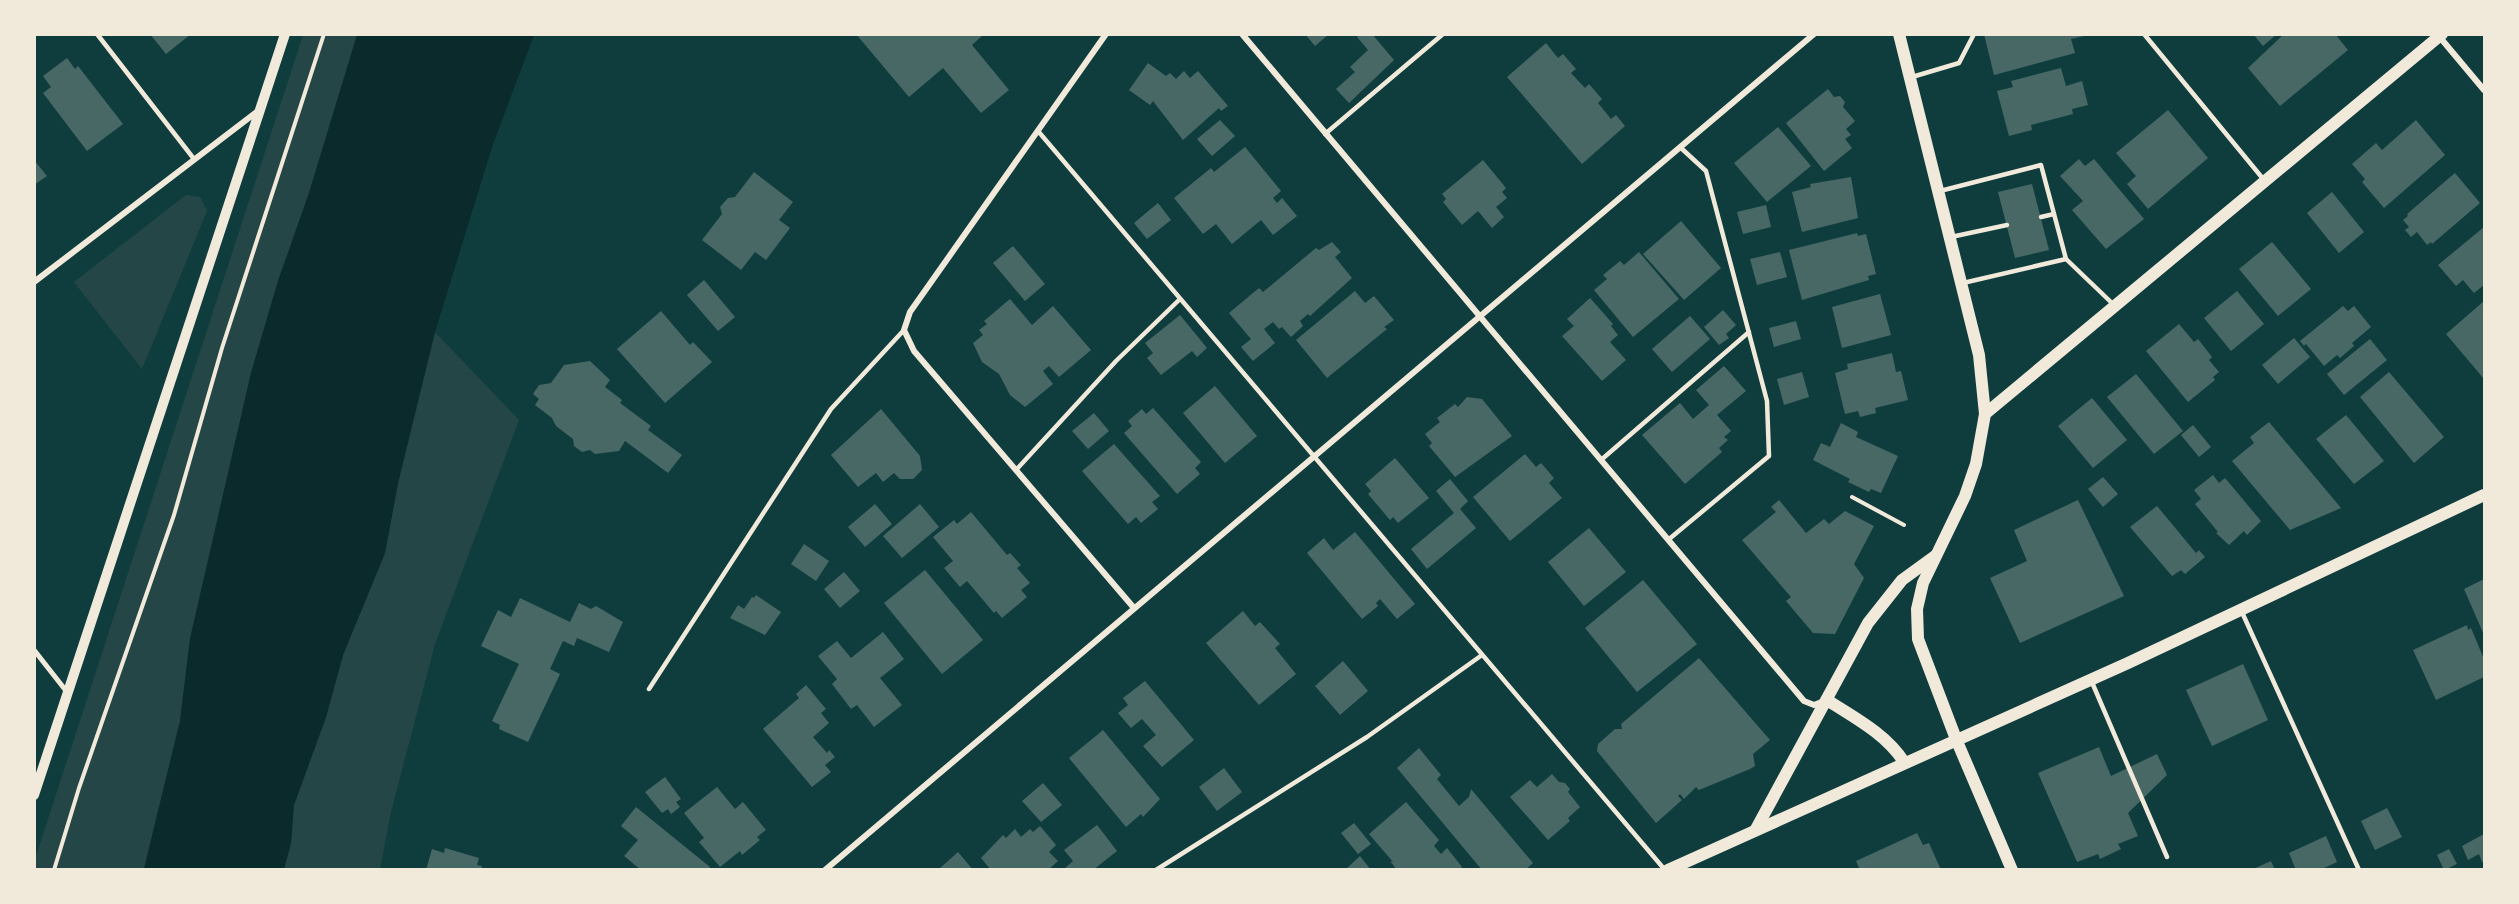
<svg xmlns="http://www.w3.org/2000/svg" width="2519" height="904" font-family="'PT Sans',sans-serif">
<rect width="100%" height="100%" fill="#0f3d3e"/>
<g fill="#244646">
<path d="M303,35H357L309,193L278,281L251,373L190,639L180,721L144,869L35,870V859Z"/>
<path d="M186,195L200,197L207,211L142,369L74,282Z"/>
<path d="M435,332L519,420L435,644L391,812L380,869L284,870L291,843L294,805L326,717L343,655L385,553L398,483Z"/>
</g>
<path fill="#0a2a2b" d="M357,35H534L493,144L435,332L398,483L385,553L343,655L326,717L294,805L291,843L284,869H144L180,721L190,639L251,373L278,281L309,193Z"/>
<g fill="#486865">
<path d="M150,34H191L166,54Z"/>
<path d="M856,34H984L972,45L1009,90L981,113L943,68L909,97Z"/>
<path d="M1305,34H1329L1315,46Z"/>
<path d="M1360,34H1372L1394,60L1349,103L1336,89L1355,72L1350,67L1368,50L1357,37Z"/>
<path d="M1984,34H2083L2084,36L2071,39L2075,53L1994,75Z"/>
<path d="M2253,34H2277L2263,46Z"/>
<path d="M2284,34H2335L2348,50L2280,106L2248,68Z"/>
<path d="M1546,43L1558,58L1563,54L1576,69L1571,73L1585,88L1589,84L1602,99L1598,103L1611,119L1616,115L1625,126L1582,164L1507,77Z"/>
<path d="M67,58L75,69L78,66L123,124L87,151L43,93L51,87L43,76Z"/>
<path d="M1148,63L1166,76L1170,73L1176,79L1184,71L1190,78L1198,71L1228,106L1221,111L1219,108L1183,140L1153,101L1150,105L1129,90Z"/>
<path d="M2061,68L2066,86L2082,81L2088,105L2072,109L2073,114L2031,125L2032,130L2009,136L1997,91L2013,87L2011,81Z"/>
<path d="M1828,89L1834,97L1840,96L1845,102L1843,107L1855,121L1846,129L1851,135L1845,139L1852,148L1824,171L1786,123Z"/>
<path d="M2168,110L2208,158L2148,209L2127,184L2136,176L2116,153Z"/>
<path d="M1220,120L1235,136L1212,156L1197,139Z"/>
<path d="M2416,120L2445,155L2384,208L2362,182L2365,179L2352,164L2376,143L2382,150Z"/>
<path d="M1778,127L1811,166L1767,202L1734,163Z"/>
<path d="M1245,147L1281,191L1273,198L1277,203L1282,198L1297,216L1273,235L1261,220L1232,244L1216,224L1203,234L1174,198L1211,168L1214,172Z"/>
<path d="M2079,159L2085,166L2094,159L2144,219L2106,249L2072,210L2083,201L2060,176Z"/>
<path d="M34,160L47,176L34,185Z"/>
<path d="M1483,160L1506,188L1502,192L1507,198L1496,207L1504,217L1492,228L1478,211L1462,225L1443,202L1446,199L1442,194Z"/>
<path d="M754,172L793,202L779,220L790,228L766,260L755,252L741,270L702,240L722,214L720,207L728,198L735,197Z"/>
<path d="M2455,173L2480,203L2432,244L2431,242L2427,245L2417,232L2411,237L2405,230L2409,227L2403,220L2408,216L2407,214Z"/>
<path d="M1851,177L1858,218L1802,232L1792,192L1811,187L1810,184Z"/>
<path d="M2032,184L2049,250L2015,258L1998,192Z"/>
<path d="M2332,192L2364,232L2339,253L2307,213Z"/>
<path d="M1158,203L1171,220L1147,239L1134,223Z"/>
<path d="M1766,205L1771,227L1743,234L1737,212Z"/>
<path d="M1681,221L1721,268L1684,300L1643,254Z"/>
<path d="M2484,227V285L2474,293L2463,280L2456,286L2438,265Z"/>
<path d="M1857,233L1858,236L1866,234L1876,274L1868,276L1869,280L1802,300L1789,250Z"/>
<path d="M1332,242L1341,252L1335,257L1352,278L1310,316L1308,314L1300,321L1303,326L1291,337L1282,327L1279,329L1273,322L1264,329L1275,343L1253,361L1241,347L1251,339L1229,313L1259,288L1263,292L1316,248L1319,250Z"/>
<path d="M2272,242L2311,289L2278,316L2239,269Z"/>
<path d="M1013,246L1045,284L1025,301L993,263Z"/>
<path d="M1639,252L1679,299L1633,337L1594,290L1607,279L1603,275L1620,261L1624,265Z"/>
<path d="M1780,252L1787,277L1757,285L1750,259Z"/>
<path d="M704,280L735,317L718,331L687,295Z"/>
<path d="M1355,291L1365,303L1374,296L1394,320L1384,327L1387,329L1327,378L1296,340Z"/>
<path d="M2237,291L2264,324L2231,351L2204,318Z"/>
<path d="M1880,294L1891,335L1842,348L1832,307Z"/>
<path d="M1590,298L1613,324L1611,326L1618,335L1610,342L1626,360L1602,381L1562,336L1574,326L1567,319Z"/>
<path d="M1010,299L1032,325L1053,306L1091,350L1059,377L1049,366L1043,371L1053,384L1025,407L1010,395L999,374L982,362L973,343L983,335L979,330L987,324L984,321Z"/>
<path d="M2484,301V379L2446,334Z"/>
<path d="M2343,306L2348,311L2354,306L2371,327L2352,343L2354,346L2340,358L2337,355L2324,366L2306,344L2304,346L2300,341Z"/>
<path d="M1723,310L1736,325L1726,334L1729,338L1719,345L1704,327Z"/>
<path d="M661,311L690,345L693,342L712,362L665,403L617,349Z"/>
<path d="M1180,315L1207,348L1197,357L1192,351L1161,375L1147,358L1153,353L1145,343Z"/>
<path d="M1690,316L1710,339L1672,372L1652,349Z"/>
<path d="M1796,321L1801,339L1774,347L1769,328Z"/>
<path d="M2179,324L2194,342L2198,339L2212,357L2209,360L2219,372L2213,377L2215,380L2188,402L2146,351Z"/>
<path d="M2294,338L2310,357L2278,384L2262,365Z"/>
<path d="M2370,339L2387,360L2344,395L2327,374Z"/>
<path d="M1892,353L1896,372L1901,371L1908,400L1875,408L1876,413L1860,417L1858,411L1845,414L1835,373L1848,369L1847,364Z"/>
<path d="M590,361L610,380L605,387L622,400L620,403L651,426L648,430L682,455L668,473L625,441L619,451L595,454L590,450L582,452L574,446L573,439L556,426L552,418L535,405L539,399L533,394L539,385L551,383L564,365Z"/>
<path d="M1724,366L1746,391L1717,415L1731,431L1724,437L1728,440L1719,448L1722,452L1685,484L1642,435L1680,403L1693,419L1709,405L1696,390Z"/>
<path d="M1802,372L1809,397L1784,405L1777,379Z"/>
<path d="M2389,372L2444,437L2414,463L2360,397Z"/>
<path d="M2136,374L2183,431L2154,454L2107,397Z"/>
<path d="M1215,386L1257,436L1225,463L1183,413Z"/>
<path d="M1467,397L1482,399L1512,436L1455,477L1429,446L1432,443L1425,434L1440,422L1437,418L1455,404L1458,407Z"/>
<path d="M2092,398L2127,440L2093,468L2058,426Z"/>
<path d="M1153,408L1201,462L1195,468L1200,474L1177,494L1124,433L1132,426L1128,421L1142,409L1146,414Z"/>
<path d="M881,409L920,456L922,470L913,479H900L894,473L883,482L876,473L858,487L831,455Z"/>
<path d="M1094,413L1109,431L1088,449L1072,431Z"/>
<path d="M2346,415L2384,461L2354,484L2316,439Z"/>
<path d="M2269,422L2341,508L2290,530L2232,461L2254,443L2250,437Z"/>
<path d="M1841,423L1858,432L1856,437L1898,456L1881,493L1871,489L1869,492L1848,482L1850,479L1813,460L1821,443L1830,447Z"/>
<path d="M2193,425L2211,447L2199,457L2181,435Z"/>
<path d="M1114,444L1160,496L1152,502L1158,509L1141,523L1136,517L1128,524L1082,471Z"/>
<path d="M1525,454L1536,467L1541,463L1554,478L1549,483L1562,498L1510,541L1473,497Z"/>
<path d="M1395,458L1429,498L1398,523L1393,517L1390,520L1368,494L1371,491L1365,484Z"/>
<path d="M2213,475L2219,483L2225,478L2261,521L2247,535L2244,531L2229,545L2216,533L2218,532L2195,504L2201,499L2194,490Z"/>
<path d="M2103,477L2118,494L2103,507L2088,489Z"/>
<path d="M1450,479L1468,501L1460,509L1476,528L1427,569L1411,549L1454,513L1436,491Z"/>
<path d="M1779,500L1806,533L1824,519L1829,524L1845,511L1874,526L1854,564L1864,578L1835,634L1813,633L1786,601L1791,597L1742,540L1776,512L1771,507Z"/>
<path d="M2078,500L2124,596L2020,643L1990,578L2027,561L2014,530Z"/>
<path d="M875,504L892,524L865,547L848,527Z"/>
<path d="M920,504L939,527L902,558L883,536Z"/>
<path d="M2157,506L2196,553L2199,550L2205,557L2185,574L2181,570L2172,576L2130,527Z"/>
<path d="M971,512L1007,555L1010,553L1021,565L1017,568L1030,583L1021,590L1027,597L1002,618L996,611L994,613L967,581L960,587L944,568L953,561L933,537L954,520L957,524Z"/>
<path d="M1589,528L1626,572L1584,606L1548,562Z"/>
<path d="M1355,532L1415,604L1397,619L1380,599L1376,603L1378,606L1362,619L1307,553L1324,538L1333,550Z"/>
<path d="M804,544L829,561L816,581L791,564Z"/>
<path d="M925,570L983,640L942,674L884,603Z"/>
<path d="M844,572L860,591L840,608L824,589Z"/>
<path d="M2484,579V635L2464,589Z"/>
<path d="M1643,580L1697,644L1637,692L1585,628Z"/>
<path d="M756,595L781,612L765,635L730,618L738,605L744,609L752,597L754,598Z"/>
<path d="M520,598L570,622L579,603L591,609L596,606L623,622L609,652L577,638L574,646L563,641L550,669L560,674L528,742L499,729L500,725L492,721L519,664L481,646L498,610L511,617Z"/>
<path d="M1243,611L1255,626L1260,622L1280,644L1275,648L1296,674L1259,705L1206,643Z"/>
<path d="M2467,625L2468,630L2471,628L2484,659V677L2436,700L2413,650Z"/>
<path d="M883,632L904,659L880,678L902,705L874,727L857,705L851,709L832,684L837,679L818,656L837,641L851,658Z"/>
<path d="M1699,658L1770,740L1753,754L1755,766L1750,769L1699,790L1696,787L1684,799L1680,794L1678,796L1682,800L1656,823L1597,751L1598,744L1615,729H1622L1621,724Z"/>
<path d="M1343,661L1368,691L1340,715L1315,686Z"/>
<path d="M2243,664L2268,720L2212,746L2186,690Z"/>
<path d="M1145,681L1194,740L1162,767L1143,746L1156,735L1142,719L1131,728L1118,713L1128,705L1123,698Z"/>
<path d="M806,685L826,709L821,713L829,723L813,737L827,753L829,750L835,757L825,765L831,772L812,787L763,729L799,698L796,694Z"/>
<path d="M1103,730L1160,799L1143,817L1141,814L1126,827L1069,758Z"/>
<path d="M2099,747L2111,776L2157,754L2167,775L2128,813L2138,836L2118,844L2121,849L2100,859L2098,854L2077,862L2038,773Z"/>
<path d="M1419,748L1441,775L1437,779L1459,806L1469,797L1471,789L1533,863L1525,870H1482L1397,768Z"/>
<path d="M1224,768L1242,792L1217,811L1199,787Z"/>
<path d="M1552,774L1559,782L1565,783L1570,789L1568,792L1580,807L1568,818L1570,821L1548,840L1510,797L1530,780L1537,787Z"/>
<path d="M665,777L681,799L676,802L680,807L671,814L668,809L662,813L645,792Z"/>
<path d="M1043,783L1062,805L1041,822L1022,801Z"/>
<path d="M717,787L735,809L743,802L766,830L757,837L760,840L742,855L740,851L720,867L699,842L704,838L684,813Z"/>
<path d="M1406,802L1439,840L1434,846L1441,854L1447,848L1462,867L1459,870H1397L1390,861L1393,862L1369,834Z"/>
<path d="M636,807L710,867L709,870H641L624,856L638,840L621,826Z"/>
<path d="M2387,808L2402,837L2375,850L2361,821Z"/>
<path d="M1354,823L1371,844L1358,854L1341,833Z"/>
<path d="M1097,825L1117,851L1093,870H1063L1073,861L1064,850Z"/>
<path d="M1040,826L1056,845L1049,852L1058,861L1048,870H991L981,858L1003,835L1006,838L1015,829L1021,837L1030,829L1033,832Z"/>
<path d="M1917,833L1923,845L1929,843L1941,870H1860L1856,861Z"/>
<path d="M2484,834V861L2482,862L2479,854L2468,860L2462,846Z"/>
<path d="M2326,836L2337,862L2320,870H2296L2289,853Z"/>
<path d="M445,848L479,858L477,865L482,866L481,870H426L432,849L444,853Z"/>
<path d="M2449,849L2457,864L2444,870L2437,855Z"/>
<path d="M958,852L973,870H938Z"/>
<path d="M1360,856L1371,870H1345Z"/>
<path d="M2271,861L2275,870H2251Z"/>
</g>
<g fill="none" stroke-linecap="round" stroke-linejoin="round">
<g stroke="#f1e9da" stroke-width="4">
<path d="M1852,497L1904,525"/>
<path d="M54,870L79,788L174,515L222,348L324,34"/>
</g>
<g stroke="#f1e9da" stroke-width="4.5">
<path d="M97,34L194,159"/>
<path d="M2144,34L2264,180"/>
<path d="M1912,77L1959,63L1974,34"/>
<path d="M1038,131L1665,870"/>
<path d="M1325,134L1443,34"/>
<path d="M1940,191L2041,165L2066,259"/>
<path d="M2041,217L2054,214"/>
<path d="M1951,237L2007,225"/>
<path d="M1963,283L2066,259L2114,305"/>
<path d="M1601,460L1749,332"/>
<path d="M1016,470L1116,361L1180,299"/>
<path d="M1668,540L1769,456L1767,401L1706,171L1681,148"/>
<path d="M2241,610L2359,870"/>
<path d="M2091,680L2167,857"/>
<path d="M649,689L831,409L904,330"/>
<path d="M1156,870L1367,737L1482,655"/>
</g>
<path stroke="#f1e9da" stroke-width="5" d="M34,650L67,692"/>
<g stroke="#f1e9da" stroke-width="6">
<path d="M1106,34L910,312L904,330L914,351L1134,608"/>
<path d="M1242,34L1804,701L1814,705L1824,701"/>
<path d="M2438,35L2484,90"/>
<path d="M34,282L258,111"/>
<path d="M825,870L1814,34"/>
</g>
<path stroke="#f1e9da" stroke-width="10" d="M34,795L285,34"/>
<g stroke="#f1e9da" stroke-width="12">
<path d="M1899,34L1979,355L1985,414L1976,464L1965,496L1923,583L1917,609L1918,639L1956,739L2012,870"/>
<path d="M1985,414L2442,34"/>
<path d="M1827,700C1855,718 1886,734 1904,762"/>
<path d="M1756,829L1868,623L1902,580L1935,556"/>
<path d="M1668,870L2128,663L2484,495"/>
</g>
</g>
<rect width="2519" height="904" fill="none" stroke="#f1e9da" stroke-width="72"/>
</svg>
